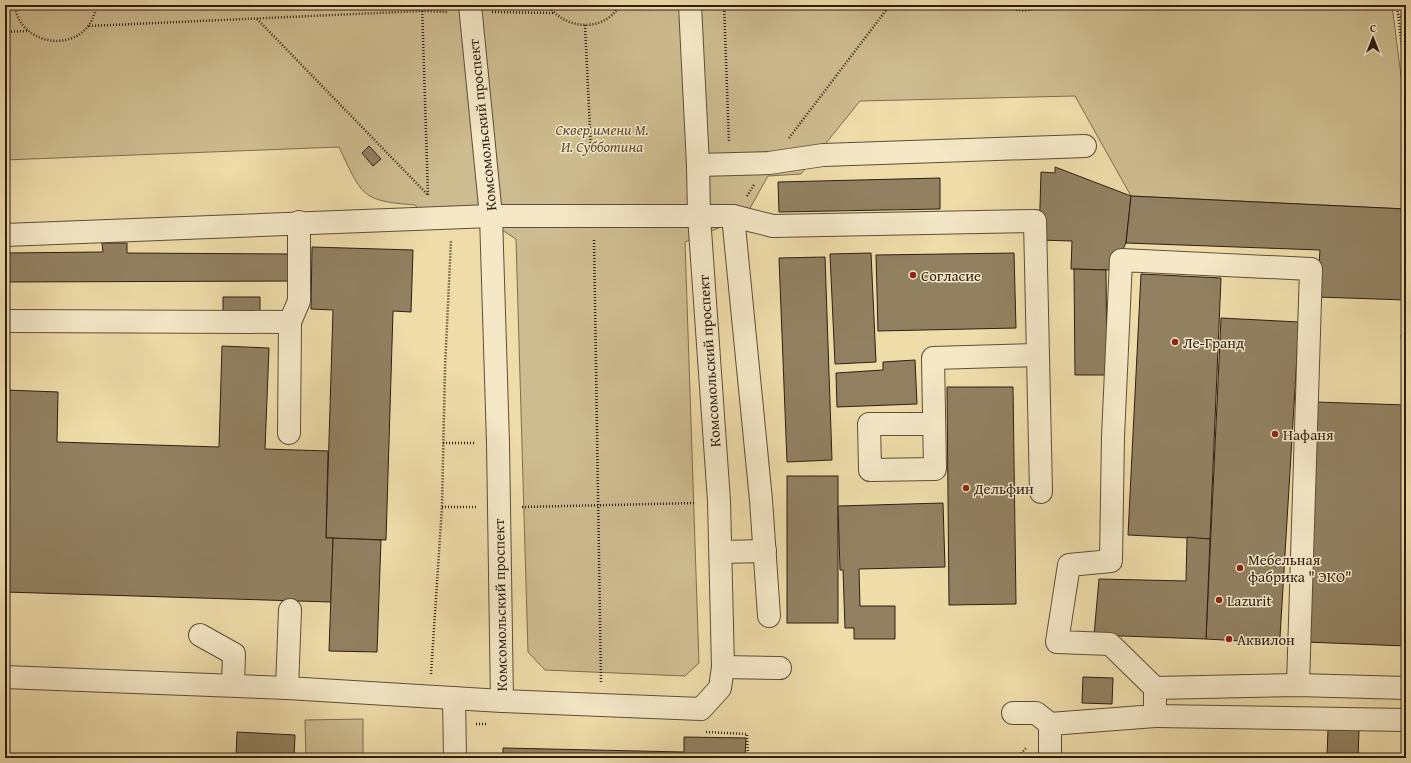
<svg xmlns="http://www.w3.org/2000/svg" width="1411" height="763" font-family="'Gentium Book Plus',serif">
<rect width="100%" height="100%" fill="#eedca9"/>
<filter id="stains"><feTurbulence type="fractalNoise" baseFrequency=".005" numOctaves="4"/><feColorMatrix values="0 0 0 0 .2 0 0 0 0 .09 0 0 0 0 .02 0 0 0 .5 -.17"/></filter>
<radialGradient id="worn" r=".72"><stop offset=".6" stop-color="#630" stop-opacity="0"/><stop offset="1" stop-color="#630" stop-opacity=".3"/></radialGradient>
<g fill="#cdbc8f" stroke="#7d6d50">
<path d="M5,5H1392L1406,115V209L1131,196L1075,96L860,101L801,174L768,176L745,217L685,242L699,663L685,676L545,670L528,652L516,239L480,216L419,209L415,205C360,201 362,195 339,147L5,160Z"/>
<path d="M363,719V758H306L305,720Z"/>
</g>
<g fill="#918161" stroke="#2d1e12">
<path d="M369,146L381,159L373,166L362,153Z"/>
<path d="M1055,167L1131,196L1126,243L1113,270L1071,269L1072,241L1039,240L1041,172L1055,173Z"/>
<path d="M940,178V209L779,212L778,182Z"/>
<path d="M1131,196L1406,209V300L1317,297L1320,250L1126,243Z"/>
<path d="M102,243H127V253L289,254L292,281L5,282V253L103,252Z"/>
<path d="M312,247L413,250L411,312L393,311L386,540L326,538L333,310L311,309Z"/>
<path d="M871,253L876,362L835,364L830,254Z"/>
<path d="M1014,253L1016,328L878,331L876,255Z"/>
<path d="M825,257L832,460L787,462L779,258Z"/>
<path d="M1074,269L1106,270L1107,375H1075Z"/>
<path d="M1141,274L1221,278L1210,539L1128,535Z"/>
<path d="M223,297H260V318L223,317Z"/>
<path d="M1221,318L1299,322L1280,637L1275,643L1206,639Z"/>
<path d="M1401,335H1406V379Z"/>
<path d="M222,346L269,348L265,449L328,451L326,538H333L331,602L5,592V390L58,392L57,442L219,447Z"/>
<path d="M915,360L917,404L837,407L836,373L883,370V362Z"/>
<path d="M947,387H1013L1016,604L949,605Z"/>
<path d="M1316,402L1406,405V646L1306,642Z"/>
<rect x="787" y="476" width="51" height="147"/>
<path d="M943,503L945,567L859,569L860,606H895V639H854V628H845L843,570H840L838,506Z"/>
<path d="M1187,537L1210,539L1206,639L1094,635L1099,579L1186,581Z"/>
<path d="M333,538L381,540L377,652L329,651Z"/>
<path d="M1083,677L1113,678L1112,704L1082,703Z"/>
<path d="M1328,729L1359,730L1358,758H1327Z"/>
<path d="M237,732L295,735L294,758H236Z"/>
<path d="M684,737L746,738L745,758H503V748L684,752Z"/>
</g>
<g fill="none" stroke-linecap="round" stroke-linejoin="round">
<g stroke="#5d4e38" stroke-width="24">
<g id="minor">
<path d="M470,5L491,216L498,443L502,701"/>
<path d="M698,165L769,163L823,155L1085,146"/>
<path d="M733,216L761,500L769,616"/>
<path d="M5,235L491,216H733L773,226L1035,221L1041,492"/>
<path d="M5,321L290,322L299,301V222"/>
<path d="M934,424H869L870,470L935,469L933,358L1038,355"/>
<path d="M289,433L290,322"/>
<path d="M721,552L765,551"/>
<path d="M200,635L234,654L233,685"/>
<path d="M723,667L780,668"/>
<path d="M5,677L287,688L502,701L701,709L720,688L723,667L719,501L699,216L698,165L690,5"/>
<path d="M287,688L290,610"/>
<path d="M1155,688L1110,644L1057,642L1069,565L1111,561L1113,437L1121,260L1311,269L1298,685"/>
<path d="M454,698L455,758"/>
<path d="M1013,713H1036L1050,724"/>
<path d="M1155,716L1406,720"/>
<path d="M1050,758V724L1155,716V688L1298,685L1406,688"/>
</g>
</g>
<g stroke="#2d1e12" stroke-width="2.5" stroke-dasharray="1 2" stroke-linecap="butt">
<path d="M15,5C18,41 68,54 89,25C93,19 95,12 97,5"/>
<path d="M422,5L428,196"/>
<path d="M548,5C565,30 604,33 620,5"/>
<path d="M724,5L729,142"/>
<path d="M1002,5C1016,12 1030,12 1044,5"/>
<path d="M1397,5L1406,83"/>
<path d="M492,12L554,13"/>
<path d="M1398,14L1406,23"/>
<path d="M257,19L428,195"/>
<path d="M585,25L591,150"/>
<path d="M89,26L422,11L448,12"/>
<path d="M5,32L28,31"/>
<path d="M789,138L890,5"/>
<path d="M747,196L754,185"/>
<path d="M594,240L601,683"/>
<path d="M443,443H476"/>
<path d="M442,507H477"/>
<path d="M522,507L696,503"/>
<path d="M431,674L442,507L445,368L451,240"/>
<path d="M476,724H487"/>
<path d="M706,732L747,734L748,758"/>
<path d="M1017,758L1027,747"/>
</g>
<use href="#minor" stroke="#f4e8c7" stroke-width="22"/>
</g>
<g fill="#8f2418" stroke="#f4e8c7" stroke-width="1.5">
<circle cx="913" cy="275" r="4"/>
<circle cx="1175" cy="342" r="4"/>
<circle cx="1275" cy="434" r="4"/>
<circle cx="966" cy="488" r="4"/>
<circle cx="1240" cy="568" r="4"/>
<circle cx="1219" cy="600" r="4"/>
<circle cx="1229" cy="639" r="4"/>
</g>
<g text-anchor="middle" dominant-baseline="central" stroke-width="3" stroke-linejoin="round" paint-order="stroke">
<g font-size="15" fill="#2d1e12" stroke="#f4e8c7">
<text transform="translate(482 125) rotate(-96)">Комсомольский проспект</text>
<text transform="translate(709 361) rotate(-94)">Комсомольский проспект</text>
<text transform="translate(500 605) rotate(-91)">Комсомольский проспект</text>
</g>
<g font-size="15" font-style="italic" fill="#5d4d38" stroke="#f4e8c7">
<text x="602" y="129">Сквер имени М.<tspan x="602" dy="17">И. Субботина</tspan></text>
</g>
<g font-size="15" fill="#2d1e12" stroke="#f4e8c7" text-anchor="start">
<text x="921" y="275">Согласие</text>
<text x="1183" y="342">Ле-Гранд</text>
<text x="1283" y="434">Нафаня</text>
<text x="974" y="488">Дельфин</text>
<text x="1248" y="559">Мебельная<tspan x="1248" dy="17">фабрика " ЭКО"</tspan></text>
<text x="1227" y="600">Lazurit</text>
<text x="1237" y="639">Аквилон</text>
</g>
</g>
<rect width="1411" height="763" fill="none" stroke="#eedca9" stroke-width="20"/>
<rect x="6" y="6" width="1399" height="751" fill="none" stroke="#2d1e12" stroke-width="2"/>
<rect x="10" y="10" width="1391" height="743" fill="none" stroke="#2d1e12"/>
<g transform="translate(1373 38)" stroke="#f4e8c7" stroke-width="3" paint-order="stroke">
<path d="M0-3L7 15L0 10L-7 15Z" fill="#2d1e12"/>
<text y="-6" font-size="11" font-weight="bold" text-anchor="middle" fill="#2d1e12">С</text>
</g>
<rect width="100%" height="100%" filter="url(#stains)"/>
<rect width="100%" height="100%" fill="url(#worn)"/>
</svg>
